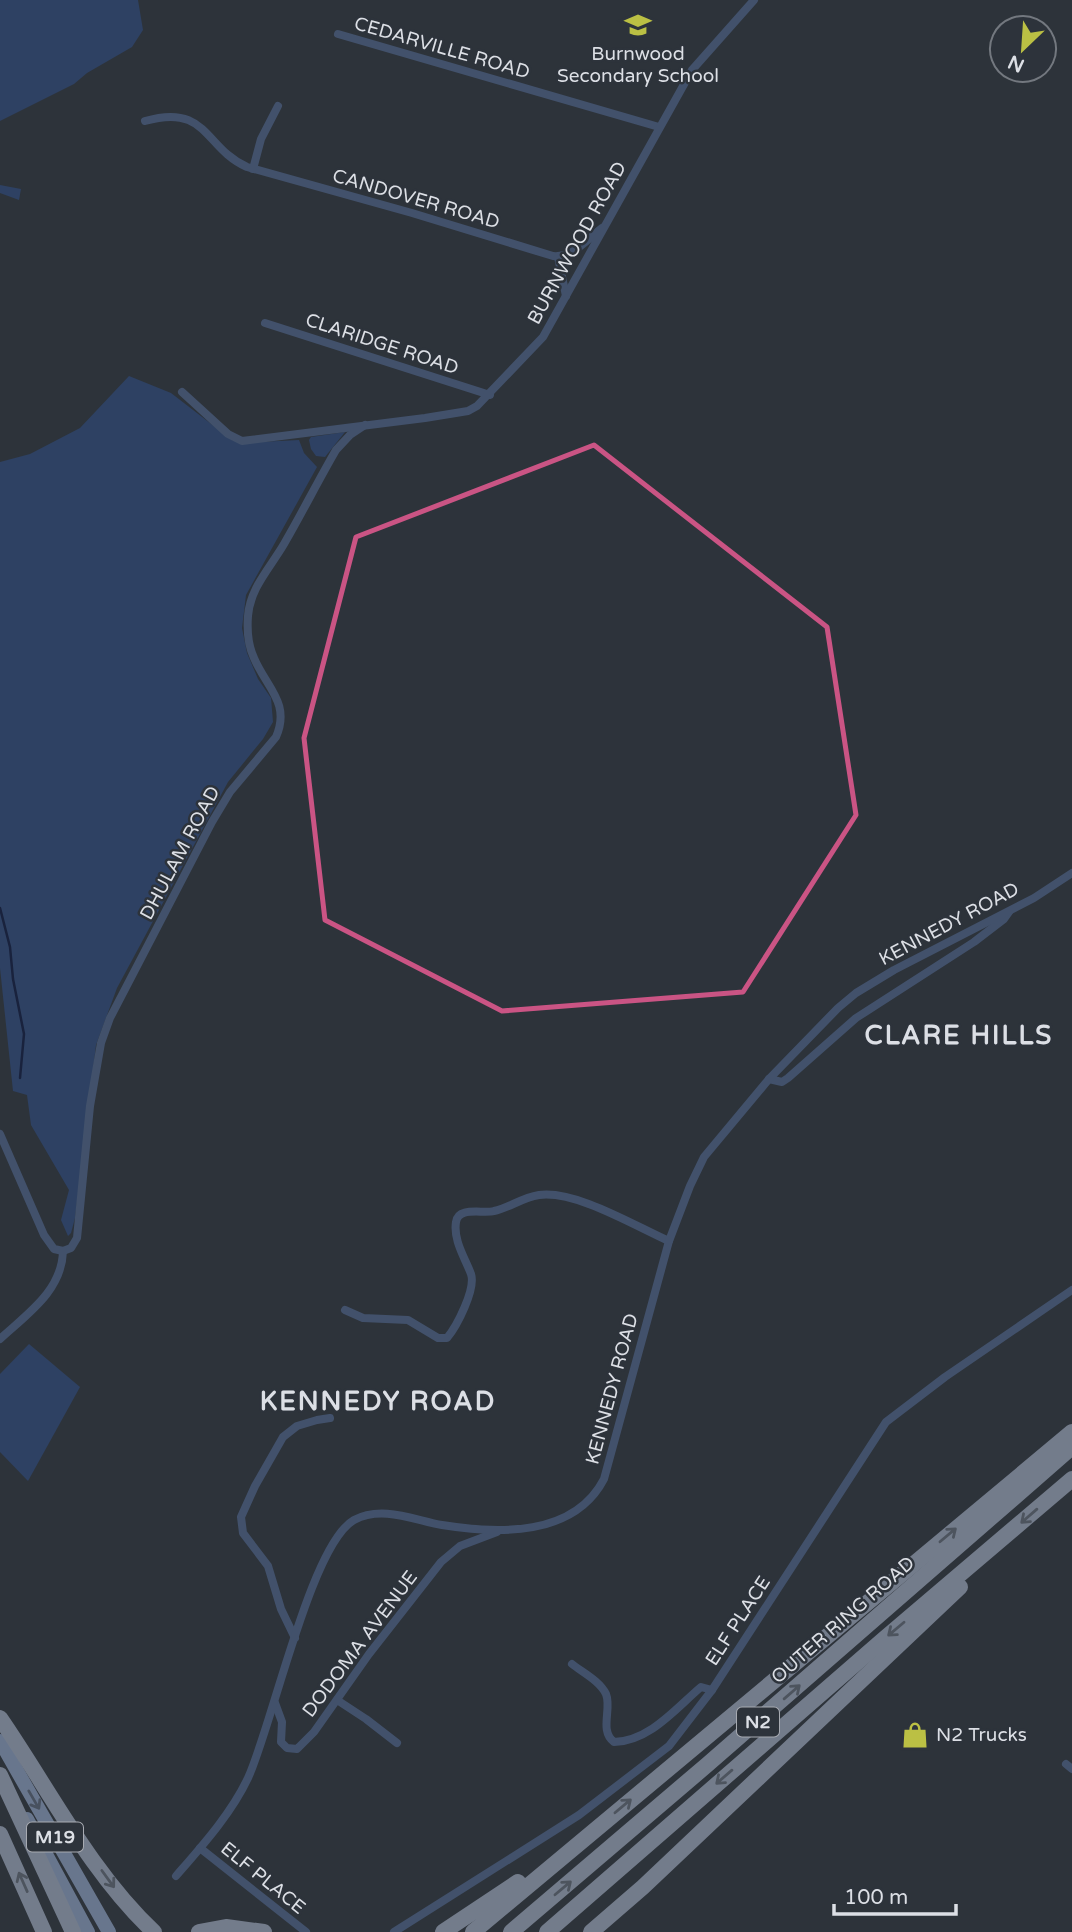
<svg xmlns="http://www.w3.org/2000/svg" width="1072" height="1932" font-family="'Varela Round',sans-serif">
<rect width="100%" height="100%" fill="#2d333b"/>
<g fill="#2f5394">
<path d="M0,0H138L143,30L132,47L87,73L74,84L0,121Z"/>
<path d="M0,185L21,189L19,200L0,193Z"/>
<path d="M129,376L171,393L232,440L242,443L299,440L304,453L317,467L246,595L242,628L247,653L258,679L271,698L273,722L263,739L228,782L117,988L96,1045L75,1218L71,1233L68,1236L61,1220L69,1190L31,1125L27,1095L13,1091L0,968V462L30,454L80,428Z"/>
<path d="M345,432L325,457L316,456L311,449L309,440L311,437Z"/>
<path d="M29,1344L80,1387L28,1481L0,1452V1374Z"/>
</g>
<g fill="none" stroke-linecap="round" stroke-linejoin="round">
<path stroke="#000f40" stroke-width="2.5" d="M0,908L10,947L13,979L24,1034L20,1078"/>
<g stroke="#5b77a7" stroke-width="8">
<path d="M338,34L659,127"/>
<path d="M145,121C208,103 204,148 247,167L412,213L553,256C573,258 587,239 602,228"/>
<path d="M253,169L261,139L278,106"/>
<path d="M558,257L566,296"/>
<path d="M265,323L490,395"/>
<path d="M182,392L228,434L242,441L425,418L468,411L477,406L543,337L692,70L754,0"/>
<path d="M769,1079L782,1082L788,1078L856,1018L974,942L1004,919L1009,912"/>
<path d="M0,1134L44,1235L54,1249L63,1251"/>
<path d="M63,1251L71,1248L77,1238L90,1106L101,1043L110,1018L212,822L230,792L276,737C291,703 266,687 254,658C248,645 247,629 248,616C250,588 270,568 284,544C302,513 318,481 336,450L350,435L365,425"/>
<path d="M345,1310L363,1318L408,1320L438,1338H447C457,1326 476,1289 471,1274C465,1258 453,1240 456,1222C458,1206 483,1214 494,1211C509,1208 521,1198 539,1195C576,1190 635,1226 669,1241"/>
<path d="M0,1339C27,1314 62,1291 63,1251"/>
<path d="M295,1638L281,1609L268,1566L243,1533L241,1517L255,1486L283,1437L297,1426L317,1420L330,1418"/>
<path d="M572,1664C582,1672 600,1681 606,1694C612,1709 599,1731 614,1742C650,1741 676,1708 701,1687L712,1690"/>
<path d="M337,1700L366,1719L397,1743"/>
<path d="M275,1703L282,1722L281,1742L287,1748L297,1749L314,1732L369,1654L441,1562L460,1546L497,1532"/>
<path d="M1066,1764L1072,1769"/>
<path d="M200,1848L306,1932"/>
<path d="M176,1876C202,1846 231,1814 248,1778C272,1726 311,1544 354,1520C382,1505 414,1520 442,1525C498,1534 574,1537 604,1479L669,1241L690,1186L704,1157L769,1079L838,1008L856,993L894,970L1034,898L1072,873"/>
<path d="M394,1932L579,1815L669,1746L712,1690L886,1422L945,1377L1072,1290"/>
</g>
<g stroke="#b0c8f2" stroke-width="14">
<path d="M0,1741L109,1932"/>
<path d="M27,1819L88,1932"/>
</g>
<g stroke="#c8d5ed" stroke-width="16">
<path d="M0,1718C49,1789 90,1872 154,1932"/>
<path d="M0,1775L73,1932"/>
<path d="M0,1834L44,1932"/>
<path d="M199,1932L226,1927L264,1932"/>
<path d="M443,1932L518,1882"/>
<path d="M473,1932L1072,1432"/>
<path d="M511,1932L708,1764L1072,1447"/>
<path d="M547,1932L884,1639L1072,1479"/>
<path d="M591,1932L643,1887L960,1587"/>
</g>
</g>
<defs><path id="oneway-shaft" d="M-6 0H5M1.5-3L5.5 0L1.5 3" fill="none" stroke-width="1.6" stroke-linecap="round" stroke-linejoin="round" transform="scale(1.75)"/></defs>
<g stroke="#737c8b">
<use href="#oneway-shaft" transform="translate(1029 1516) rotate(139)"/>
<use href="#oneway-shaft" transform="translate(948 1535) rotate(-40)"/>
<use href="#oneway-shaft" transform="translate(896 1629) rotate(140)"/>
<use href="#oneway-shaft" transform="translate(792 1692) rotate(-41)"/>
<use href="#oneway-shaft" transform="translate(724 1777) rotate(139)"/>
<use href="#oneway-shaft" transform="translate(623 1806) rotate(-40)"/>
<use href="#oneway-shaft" transform="translate(108 1879) rotate(54)"/>
<use href="#oneway-shaft" transform="translate(23 1882) rotate(-114)"/>
<use href="#oneway-shaft" transform="translate(563 1888) rotate(-40)"/>
</g>
<use stroke="#68768d" href="#oneway-shaft" transform="translate(34 1800) rotate(60)"/>
<path d="M0 0H1072V1932H0ZM594,445L827,627L856,815L743,992L502,1011L325,920L304,738L356,537Z" fill="#2d333b" fill-opacity=".55" fill-rule="evenodd"/>
<path fill="none" stroke="#ca5484" stroke-width="5" stroke-linejoin="round" d="M594,445L827,627L856,815L743,992L502,1011L325,920L304,738L356,537Z"/>
<defs>
<g id="school-bare" transform="scale(2.1)"><path d="M0-5L7-2L0 1L-7-2ZM-4 1L0 2.5L4 1V4Q0 6-4 4Z" fill="#bbc044" stroke="#2d333b" stroke-width="2.5" paint-order="stroke"/></g>
<g id="shop-bare" transform="scale(2.1)"><path d="M-5-2.5h2.3a2.7 3.5 0 0 1 5.4 0H5L5.5 6h-11ZM-1.5-2.5h3a1.5 2.3 0 0 0-3 0Z" fill="#bbc044" stroke="#2d333b" stroke-width="2.5" paint-order="stroke"/></g>
</defs>
<g fill-rule="evenodd">
<use href="#school-bare" x="638" y="25"/>
<use href="#shop-bare" x="915" y="1735"/>
</g>
<g text-anchor="middle" dominant-baseline="central" stroke-width="5" stroke-linejoin="round" paint-order="stroke">
<g fill="#2d333b" stroke="#a8abb2" stroke-width="2">
<rect x="737" y="1707.5" width="42" height="29" rx="5"/>
<rect x="27" y="1822.5" width="56" height="29" rx="5"/>
</g>
<g font-size="18" font-weight="bold" fill="#dcdfe5">
<text x="758" y="1722">N2</text>
<text x="55" y="1837">M19</text>
</g>
<g font-size="19" fill="#dcdfe5" stroke="#2d333b">
<text transform="translate(442 48) rotate(16)">CEDARVILLE ROAD</text>
<text transform="translate(416 199) rotate(16)">CANDOVER ROAD</text>
<text transform="translate(577 243) rotate(-61)">BURNWOOD ROAD</text>
<text transform="translate(382 344) rotate(18)">CLARIDGE ROAD</text>
<text transform="translate(180 853) rotate(-62)">DHULAM ROAD</text>
<text transform="translate(949 924) rotate(-28)">KENNEDY ROAD</text>
<text transform="translate(612 1389) rotate(-75)">KENNEDY ROAD</text>
<text transform="translate(843 1620) rotate(-41)">OUTER RING ROAD</text>
<text transform="translate(738 1621) rotate(-57)">ELF PLACE</text>
<text transform="translate(360 1644) rotate(-53)">DODOMA AVENUE</text>
<text transform="translate(263 1878) rotate(39)">ELF PLACE</text>
</g>
<g font-size="19" fill="#dcdfe5" stroke="#2d333b">
<text x="638" y="54">Burnwood<tspan x="638" dy="22">Secondary School</tspan></text>
<text x="936" y="1735" text-anchor="start">N2 Trucks</text>
</g>
<g font-size="26" font-weight="bold" letter-spacing="2" fill="#dcdfe5" stroke="#2d333b">
<text x="959" y="1035">CLARE HILLS</text>
<text x="378" y="1401">KENNEDY ROAD</text>
</g>
</g>
<g transform="translate(1023 49) rotate(205)"><circle r="33" fill="#2d333b" stroke="#73787f" stroke-width="2"/>
<path d="M0-5L12 26L0 18L-12 26Z" fill="#bbc044"/>
<text y="-10" font-size="19" font-weight="bold" text-anchor="middle" fill="#dcdfe5">N</text>
</g>
<path d="M834 1904v10h122v-10" fill="none" stroke="#dcdfe5" stroke-width="3.5"/>
<text x="844" y="1904" font-size="21" fill="#dcdfe5" stroke="#2d333b" stroke-width="5" paint-order="stroke">100 m</text>
</svg>
